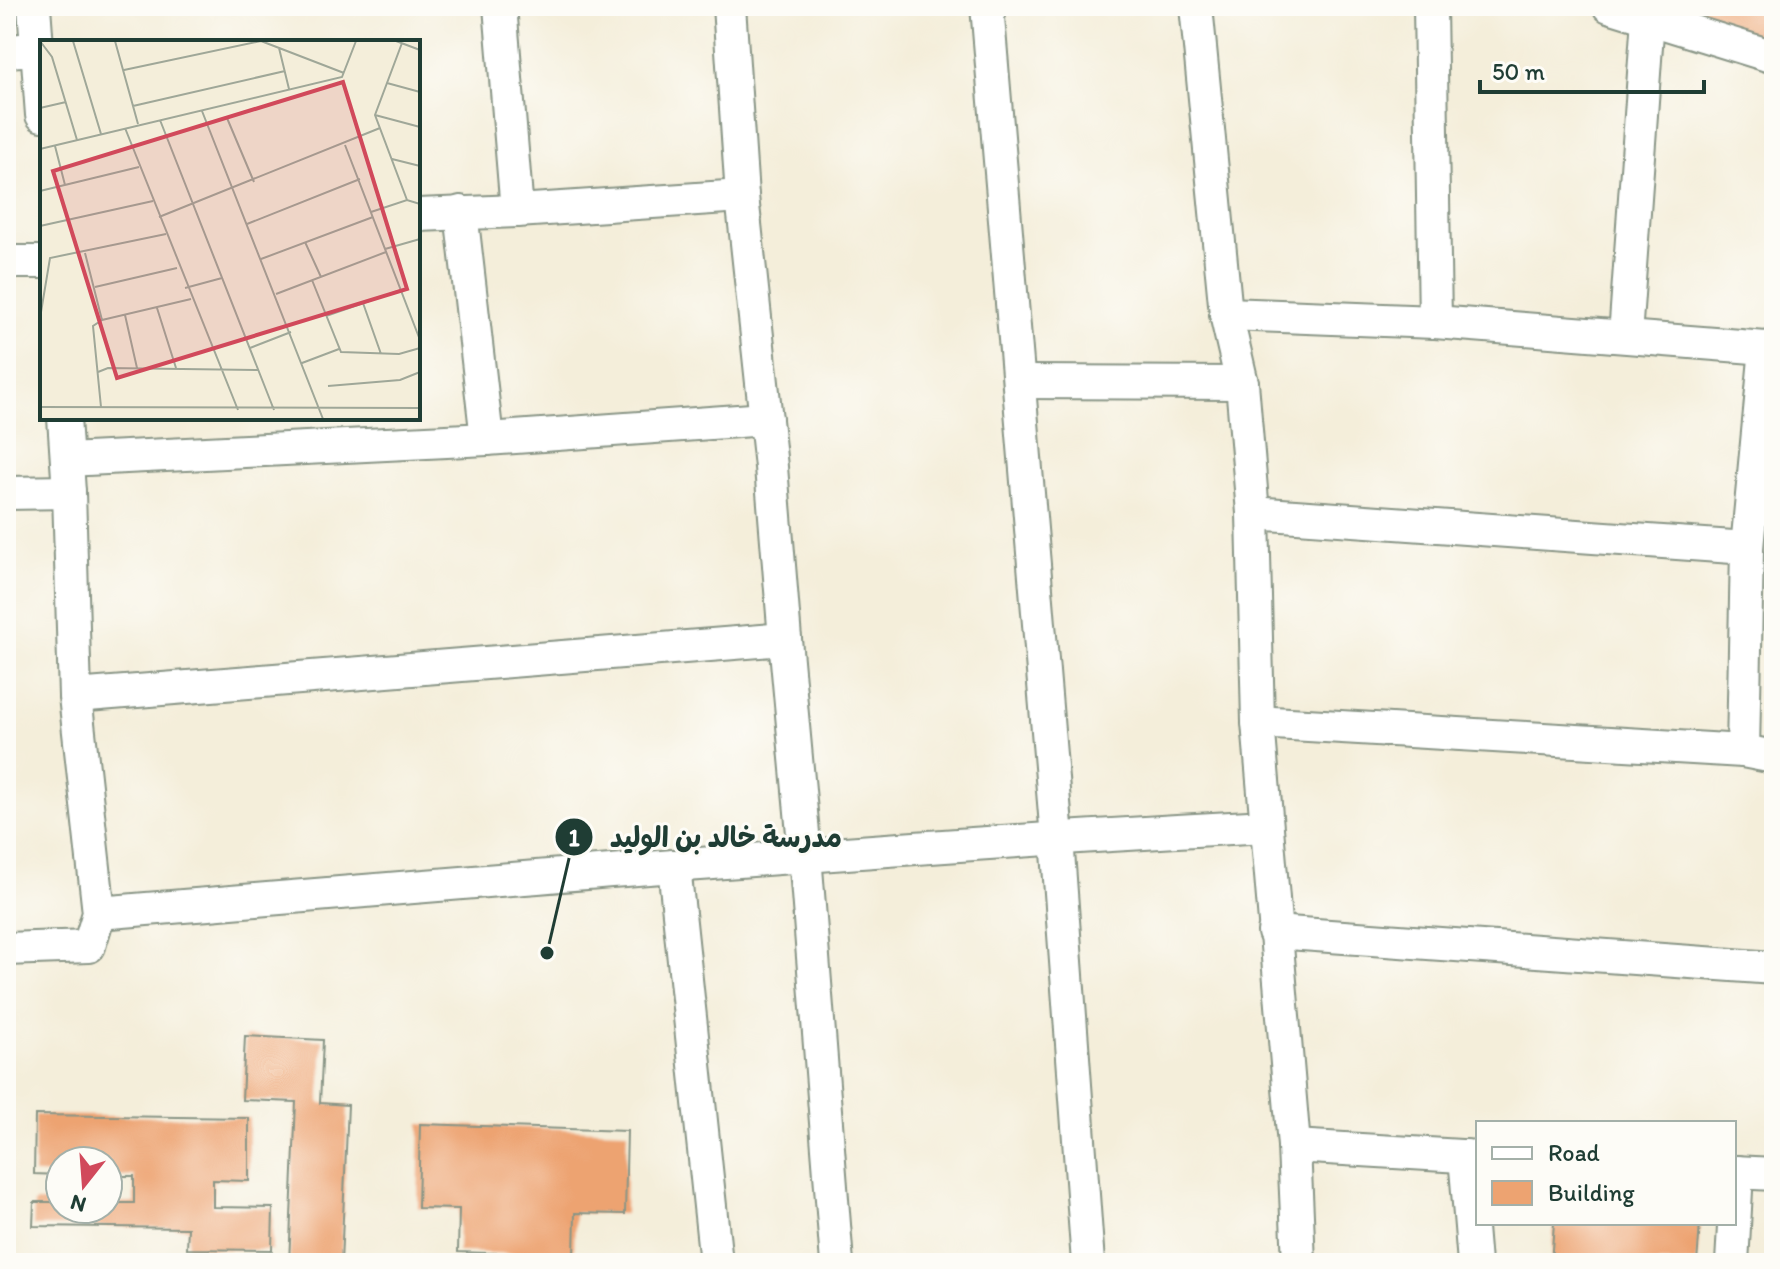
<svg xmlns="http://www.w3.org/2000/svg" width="1780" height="1269" font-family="Itim,'Playpen Sans Arabic',sans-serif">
<rect width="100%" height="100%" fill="#fdfcf7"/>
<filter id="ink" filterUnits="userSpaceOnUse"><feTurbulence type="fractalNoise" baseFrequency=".0125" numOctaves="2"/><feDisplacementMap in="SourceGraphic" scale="16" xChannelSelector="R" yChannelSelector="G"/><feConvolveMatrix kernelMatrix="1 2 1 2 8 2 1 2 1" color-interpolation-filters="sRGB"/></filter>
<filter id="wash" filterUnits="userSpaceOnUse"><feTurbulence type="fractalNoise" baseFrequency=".006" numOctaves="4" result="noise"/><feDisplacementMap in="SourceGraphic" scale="32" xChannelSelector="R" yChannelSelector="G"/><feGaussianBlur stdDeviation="1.8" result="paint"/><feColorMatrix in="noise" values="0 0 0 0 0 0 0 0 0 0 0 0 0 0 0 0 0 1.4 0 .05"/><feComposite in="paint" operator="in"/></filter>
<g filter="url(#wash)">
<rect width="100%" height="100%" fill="#f4eeda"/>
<g id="blocks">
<g fill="#eda371">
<path d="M1681,6L1774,7V44L1678,17Z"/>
<path d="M245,1036L323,1040L320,1103L348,1105L341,1263H289L296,1102L242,1100Z"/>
<path d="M35,1115L249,1118V1181L213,1180V1207L273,1208L272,1250L187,1249L188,1228L33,1226L34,1202H60V1209H108V1203H134V1176H108V1161H60V1175L34,1174Z"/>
<path d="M420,1124L627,1131L625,1214L575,1213L574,1256L458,1252L459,1209L418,1208Z"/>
<path d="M1554,1223H1700L1697,1263H1551Z"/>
</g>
</g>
</g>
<g filter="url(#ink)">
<use href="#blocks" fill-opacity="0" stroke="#8a9687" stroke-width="2"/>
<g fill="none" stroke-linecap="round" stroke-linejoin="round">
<g stroke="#8a9687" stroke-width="36">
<g id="minor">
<path d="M34,6L42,115"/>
<path d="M500,6L517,211"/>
<path d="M729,6L742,196L771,467L785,639L805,855L837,1263"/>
<path d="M987,6L1057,838L1088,1263"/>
<path d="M1196,6L1226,314L1242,383L1253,513L1258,722L1294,1146L1299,1263"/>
<path d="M1430,6L1435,322"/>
<path d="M1609,6L1774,57"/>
<path d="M6,51L37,49"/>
<path d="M461,212L487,439"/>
<path d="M418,215L517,211L742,196"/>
<path d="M6,262H42"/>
<path d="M1226,314L1435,322L1766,348"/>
<path d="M1625,336L1648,18"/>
<path d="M1019,382L1242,383"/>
<path d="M67,460L487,439L766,419"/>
<path d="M6,493L69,492"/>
<path d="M1253,513L1747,548"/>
<path d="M75,696L785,639"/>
<path d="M1258,722L1743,751L1774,757"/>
<path d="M1743,751L1747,548L1766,348L1774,346"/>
<path d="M674,866L716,1263"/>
<path d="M99,913C488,881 876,847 1266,826"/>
<path d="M1274,932L1774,968"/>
<path d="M6,949L89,946L99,913L75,696L69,492L64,418"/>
<path d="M1294,1146L1478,1157"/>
<path d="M1465,1156L1474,1263"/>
<path d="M1734,1172L1774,1174"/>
<path d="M1732,1263L1737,1172"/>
</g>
</g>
<use href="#minor" stroke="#fff" stroke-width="32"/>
</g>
</g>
<g transform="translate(40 40)">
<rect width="380" height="380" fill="#f4eeda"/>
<path fill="none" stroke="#9fa798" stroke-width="2" d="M0,1L12,17L37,100M33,1L61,94M75,1L98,84M221,1L304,33M356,1L380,10M362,3L335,75L367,160M239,8L249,49M84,30L221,1M347,43L380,52M93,66L245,31M0,68L26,62M162,71L283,379M335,75L380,87M187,78L214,142M120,80L234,370M85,88L198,370M305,105L380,300M15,106L25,145M0,109L302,37L316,1M352,119L380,126M0,151L99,127M331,172L367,160L380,164M119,177L340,88M207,184L320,139M0,186L113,161M265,202L281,237M345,209L380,199M45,213L62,280L53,286L61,367M221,219L333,177M272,240L301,312L359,314L380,308M55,247L137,228M145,248L182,238M236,254L346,212M323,263L341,314M117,268L136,328M85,275L97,328M286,276L361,250M0,278L10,218L126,194M62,280L151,259M210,308L251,292M262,323L299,309M58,332L68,328L219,330M288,346L360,340L380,332M0,367L380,368"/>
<path fill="#d1495b" fill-opacity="0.15" stroke="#d1495b" stroke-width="4" d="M303,42L367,249L77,338L13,131Z"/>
<rect width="380" height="380" fill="none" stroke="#1f3d34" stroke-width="4"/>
</g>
<path fill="none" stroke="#1f3d34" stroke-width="3" d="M547 953L574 837"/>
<g fill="#1f3d34" stroke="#fdfcf7" stroke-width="3">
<circle cx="547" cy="953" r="8"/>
<circle cx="574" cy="837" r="20"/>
</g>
<g font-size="24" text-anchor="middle" font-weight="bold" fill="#fff">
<text x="574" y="846">1</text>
</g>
<g font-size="28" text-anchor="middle" font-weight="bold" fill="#1f3d34" stroke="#fdfcf7" stroke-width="6" stroke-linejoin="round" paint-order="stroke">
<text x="726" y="847">مدرسة خالد بن الوليد</text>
</g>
<rect width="1780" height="1269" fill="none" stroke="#fdfcf7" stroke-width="32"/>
<rect x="1476" y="1121" width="260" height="104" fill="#fdfcf7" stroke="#a4b0a9" stroke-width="2"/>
<rect x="1492" y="1147" width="40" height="12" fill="#ffffff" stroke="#a4b0a9" stroke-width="2"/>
<text x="1548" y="1161" font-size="24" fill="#1f3d34">Road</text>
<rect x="1492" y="1181" width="40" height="24" fill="#eda371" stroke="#a4b0a9" stroke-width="2"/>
<text x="1548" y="1201" font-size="24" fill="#1f3d34">Building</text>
<g transform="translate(84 1185) rotate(197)"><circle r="38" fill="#fdfcf7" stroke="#a4b0a9" stroke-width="2"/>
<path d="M0-6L14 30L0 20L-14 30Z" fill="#d1495b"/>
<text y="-12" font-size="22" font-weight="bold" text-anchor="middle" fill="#1f3d34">N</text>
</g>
<path d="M1480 80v12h224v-12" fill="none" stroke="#1f3d34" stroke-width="4"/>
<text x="1492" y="80" font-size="24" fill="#1f3d34" stroke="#fdfcf7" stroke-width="6" paint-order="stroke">50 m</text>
</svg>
